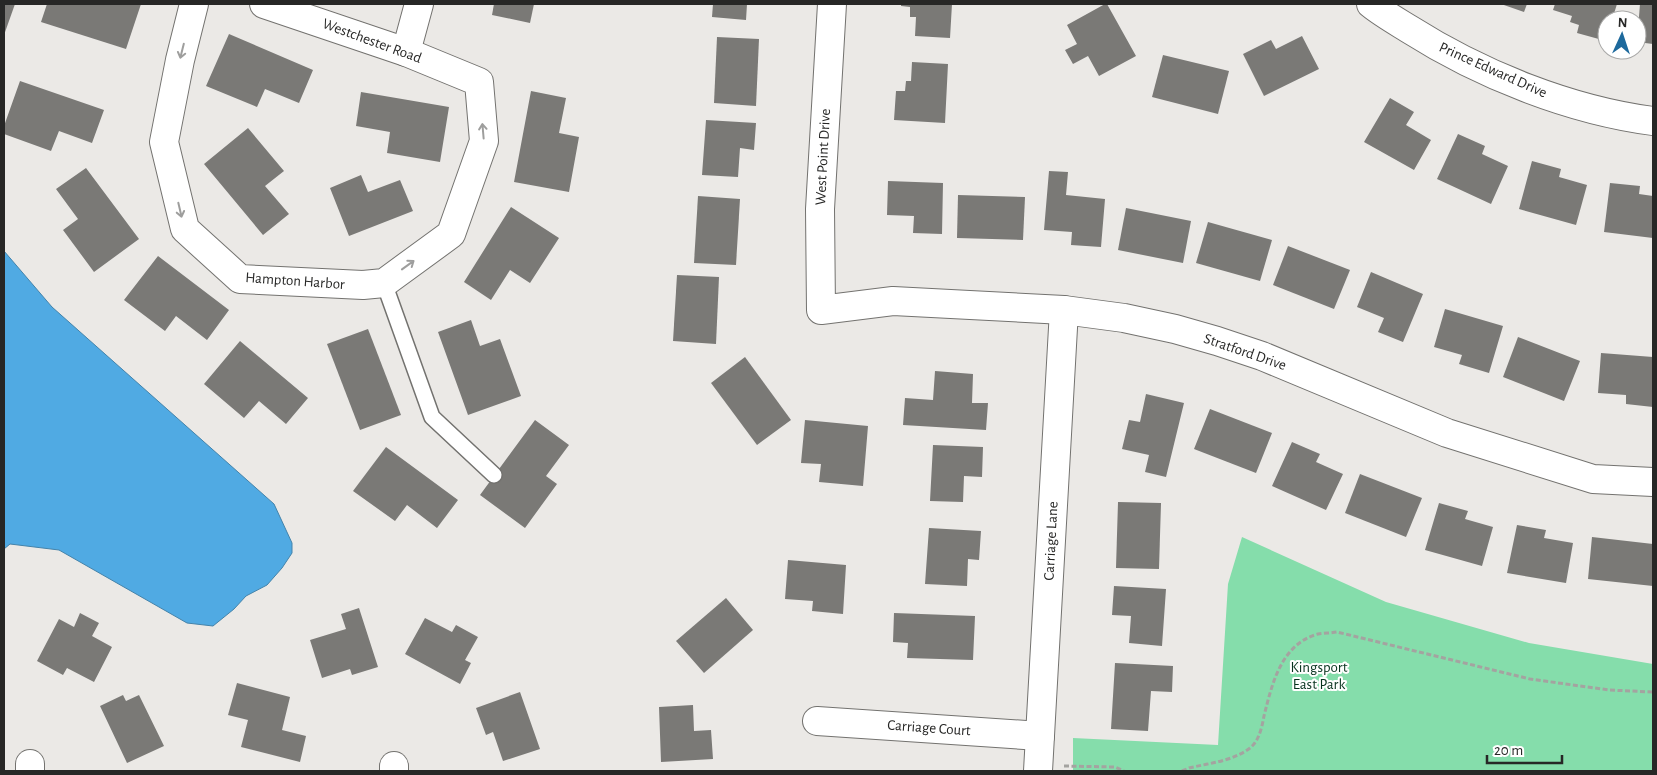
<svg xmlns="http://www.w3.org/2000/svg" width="1657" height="775" font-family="'Alegreya Sans',sans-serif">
<rect width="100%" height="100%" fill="#ebe9e6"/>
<path fill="#85ddab" d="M1242,537L1386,602L1529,643L1653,664V771H1073V738L1218,745L1228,584Z"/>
<path fill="#50aae3" stroke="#4483aa" d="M4,251L52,307L274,504L292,543V553L282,568L267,585L246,596L234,609L213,626L187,623L59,550L10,544L4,549Z"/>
<g fill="#7a7976">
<path d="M4,4H15L4,35Z"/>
<path d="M47,4H141L126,49L41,22Z"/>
<path d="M494,4H534L530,23L492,15Z"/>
<path d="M713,4H747L746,20L712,17Z"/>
<path d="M901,4H952L950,38L915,36L916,17H910V7L901,6Z"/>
<path d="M1105,4H1107L1136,56L1099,76L1088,56L1073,64L1065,50L1077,44L1067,25Z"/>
<path d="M1501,4H1527L1524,12Z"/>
<path d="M1555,4H1617L1612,20H1607L1606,41L1577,33L1579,25L1570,22L1572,16L1553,10Z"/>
<path d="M1640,4H1653V44L1637,42Z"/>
<path d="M229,34L313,70L299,103L265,89L257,107L206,86Z"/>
<path d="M1302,36L1319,69L1264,96L1243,54L1271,40L1276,49Z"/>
<path d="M717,37L759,39L756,106L714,103Z"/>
<path d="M1163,55L1229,71L1218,114L1152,97Z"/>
<path d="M912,62L948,64L945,123L894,120L896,91H905L906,81H911Z"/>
<path d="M20,81L104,110L92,143L59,131L51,151L4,134V126Z"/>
<path d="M531,91L566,98L559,133L579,137L569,192L514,182Z"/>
<path d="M361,92L449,107L440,162L387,153L390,132L356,126Z"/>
<path d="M1390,98L1414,112L1406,125L1431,140L1414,170L1364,142Z"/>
<path d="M706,120L756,123L754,150L740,148L738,177L702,175Z"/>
<path d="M248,128L284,171L265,186L289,214L263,235L204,164Z"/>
<path d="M1458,134L1485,146L1482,154L1508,166L1491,204L1437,179Z"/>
<path d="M1532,161L1561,169L1559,177L1587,185L1576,225L1519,209Z"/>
<path d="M86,168L139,239L94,272L63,230L78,219L56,189Z"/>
<path d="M1049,171L1068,172L1066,195L1105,199L1101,247L1071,245L1072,232L1044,230Z"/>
<path d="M361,175L368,192L400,180L413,211L349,236L330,188Z"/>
<path d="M888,181L943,183L942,234L913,233L914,216L887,215Z"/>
<path d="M1610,183L1640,186L1639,194L1653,196V238L1604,232Z"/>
<path d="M958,195L1025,197L1023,240L957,238Z"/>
<path d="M698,196L740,199L736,265L694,263Z"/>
<path d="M511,207L559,238L530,283L510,270L491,300L464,282Z"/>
<path d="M1126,208L1191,221L1183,263L1118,250Z"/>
<path d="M1208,222L1272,240L1260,281L1196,263Z"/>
<path d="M1288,246L1350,270L1334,309L1273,285Z"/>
<path d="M158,256L229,310L207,340L176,316L165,331L124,300Z"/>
<path d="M1371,272L1423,294L1403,342L1378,332L1384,318L1357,307Z"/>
<path d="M677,275L719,277L716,344L673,341Z"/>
<path d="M1445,309L1503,326L1489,373L1459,364L1462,355L1434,347Z"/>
<path d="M471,320L480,346L500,339L521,396L468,415L438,332Z"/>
<path d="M368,329L401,415L360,430L327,344Z"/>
<path d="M1518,337L1580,361L1564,401L1503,377Z"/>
<path d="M240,341L308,398L286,424L259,401L244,418L204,384Z"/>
<path d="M1601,353L1653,357V407L1626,404V395L1598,393Z"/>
<path d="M745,357L791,420L757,445L711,383Z"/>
<path d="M935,371L973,374L972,403H988L986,430L903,425L905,398L933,400Z"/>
<path d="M1146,394L1184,403L1166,477L1145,472L1149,455L1122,449L1129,420L1140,422Z"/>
<path d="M1210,409L1272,433L1256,473L1194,449Z"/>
<path d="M535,420L569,445L546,476L557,484L525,528L480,495Z"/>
<path d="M805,420L868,426L863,486L819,482L821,464L801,463Z"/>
<path d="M1292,442L1320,454L1316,462L1343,474L1326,510L1272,486Z"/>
<path d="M933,445L983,447L982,477L964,476L963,502L930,501Z"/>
<path d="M386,447L458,500L437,528L407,505L395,521L353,491Z"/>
<path d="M1360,474L1422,498L1406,537L1345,513Z"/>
<path d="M1118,502L1161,503L1159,569L1116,568Z"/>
<path d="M1439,503L1468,511L1465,519L1493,527L1482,566L1425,550Z"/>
<path d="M1517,525L1546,530L1544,538L1573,543L1566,583L1507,573Z"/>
<path d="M929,528L981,531L979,560L968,559L967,586L925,584Z"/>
<path d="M1592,537L1653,544V586L1588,579Z"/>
<path d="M788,560L846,565L843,614L812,611L813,601L785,599Z"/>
<path d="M1114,586L1166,589L1162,646L1129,643L1131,616L1112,615Z"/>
<path d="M726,598L753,630L704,673L676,641Z"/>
<path d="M359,608L378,667L352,675L350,669L322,678L310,640L346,629L341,614Z"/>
<path d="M80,613L99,623L92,636L112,647L94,682L67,668L63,675L37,661L59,619L74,627Z"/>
<path d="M894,613L975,616L973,660L907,658L908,643L893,642Z"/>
<path d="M425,618L452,632L456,625L478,637L465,660L471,663L460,684L405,654Z"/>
<path d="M1115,663L1173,666L1172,692L1151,691L1148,731L1111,729Z"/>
<path d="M237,683L290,697L282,730L306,736L300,762L241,747L248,720L228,715Z"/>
<path d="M520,692L540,749L503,761L493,732L486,735L476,708Z"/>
<path d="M123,695L126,701L139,695L164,746L127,763L100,706Z"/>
<path d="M693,705L694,731L711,730L713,759L661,762L659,707Z"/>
</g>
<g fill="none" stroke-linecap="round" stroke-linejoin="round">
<g stroke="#73726f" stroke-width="18">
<path id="lane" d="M384,283L432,417L494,475"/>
</g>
<g stroke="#73726f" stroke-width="30">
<g id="street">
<path d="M194,4L180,60L164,142L185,229L240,279L363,285L384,283L451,234L484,141L479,82L406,52L264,4"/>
<path d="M832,4L820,209L821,310L893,301L1064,310L1124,318L1175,329L1217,341L1262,356L1447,433L1593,479L1653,482"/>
<path d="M1371,4C1382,13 1396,21 1409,29C1480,74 1569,110 1653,121"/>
<path d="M406,52L419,4"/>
<path d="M817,721L1040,736"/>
<path d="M30,771V764"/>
<path d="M394,771V766"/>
<path d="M1038,771L1064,310"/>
</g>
</g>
<g stroke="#a4a3a0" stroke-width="3" stroke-dasharray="5 2.5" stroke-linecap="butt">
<path d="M1064,766L1115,767L1124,771"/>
<path d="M1182,771L1189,768C1210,763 1233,761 1250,748C1259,741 1262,727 1264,716C1272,684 1281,644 1318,634C1324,633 1331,633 1337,632L1530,679L1609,690L1653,692"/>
</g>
<use href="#lane" stroke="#fff" stroke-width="15"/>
<use href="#street" stroke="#fff" stroke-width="28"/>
</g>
<defs><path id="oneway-shaft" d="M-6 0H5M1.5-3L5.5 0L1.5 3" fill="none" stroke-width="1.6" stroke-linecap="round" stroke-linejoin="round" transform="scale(1.25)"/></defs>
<g stroke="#9e9e9d">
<use href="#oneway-shaft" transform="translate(182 51) rotate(104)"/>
<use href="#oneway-shaft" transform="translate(483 131) rotate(-95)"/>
<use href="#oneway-shaft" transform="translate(180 210) rotate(77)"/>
<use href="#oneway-shaft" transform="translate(408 265) rotate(-36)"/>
</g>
<g text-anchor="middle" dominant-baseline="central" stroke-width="4" stroke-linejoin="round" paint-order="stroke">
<g font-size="15" fill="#272726" stroke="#fff">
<text transform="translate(372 41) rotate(20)">Westchester Road</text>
<text transform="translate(1493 70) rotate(24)">Prince Edward Drive</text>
<text transform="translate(823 157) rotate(-87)">West Point Drive</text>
<text transform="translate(295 281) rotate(4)">Hampton Harbor</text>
<text transform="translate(1245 352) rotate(19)">Stratford Drive</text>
<text transform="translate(1051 541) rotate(-87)">Carriage Lane</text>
<text transform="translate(929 728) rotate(4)">Carriage Court</text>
</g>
<g font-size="15" fill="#06321d" stroke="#fff">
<text x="1319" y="667">Kingsport<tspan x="1319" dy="17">East Park</tspan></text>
</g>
</g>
<rect width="1657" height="775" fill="none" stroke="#272726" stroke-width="10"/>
<g transform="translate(1622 35) rotate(3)"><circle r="24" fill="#ffffff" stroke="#a9a9a8"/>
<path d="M0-4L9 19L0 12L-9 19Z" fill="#1d699c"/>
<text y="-8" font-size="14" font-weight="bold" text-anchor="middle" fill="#272726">N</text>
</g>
<path d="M1487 755v8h75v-8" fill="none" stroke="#272726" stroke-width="2.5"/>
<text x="1494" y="755" font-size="15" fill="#272726" stroke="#ffffff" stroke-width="4" paint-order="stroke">20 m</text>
</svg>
